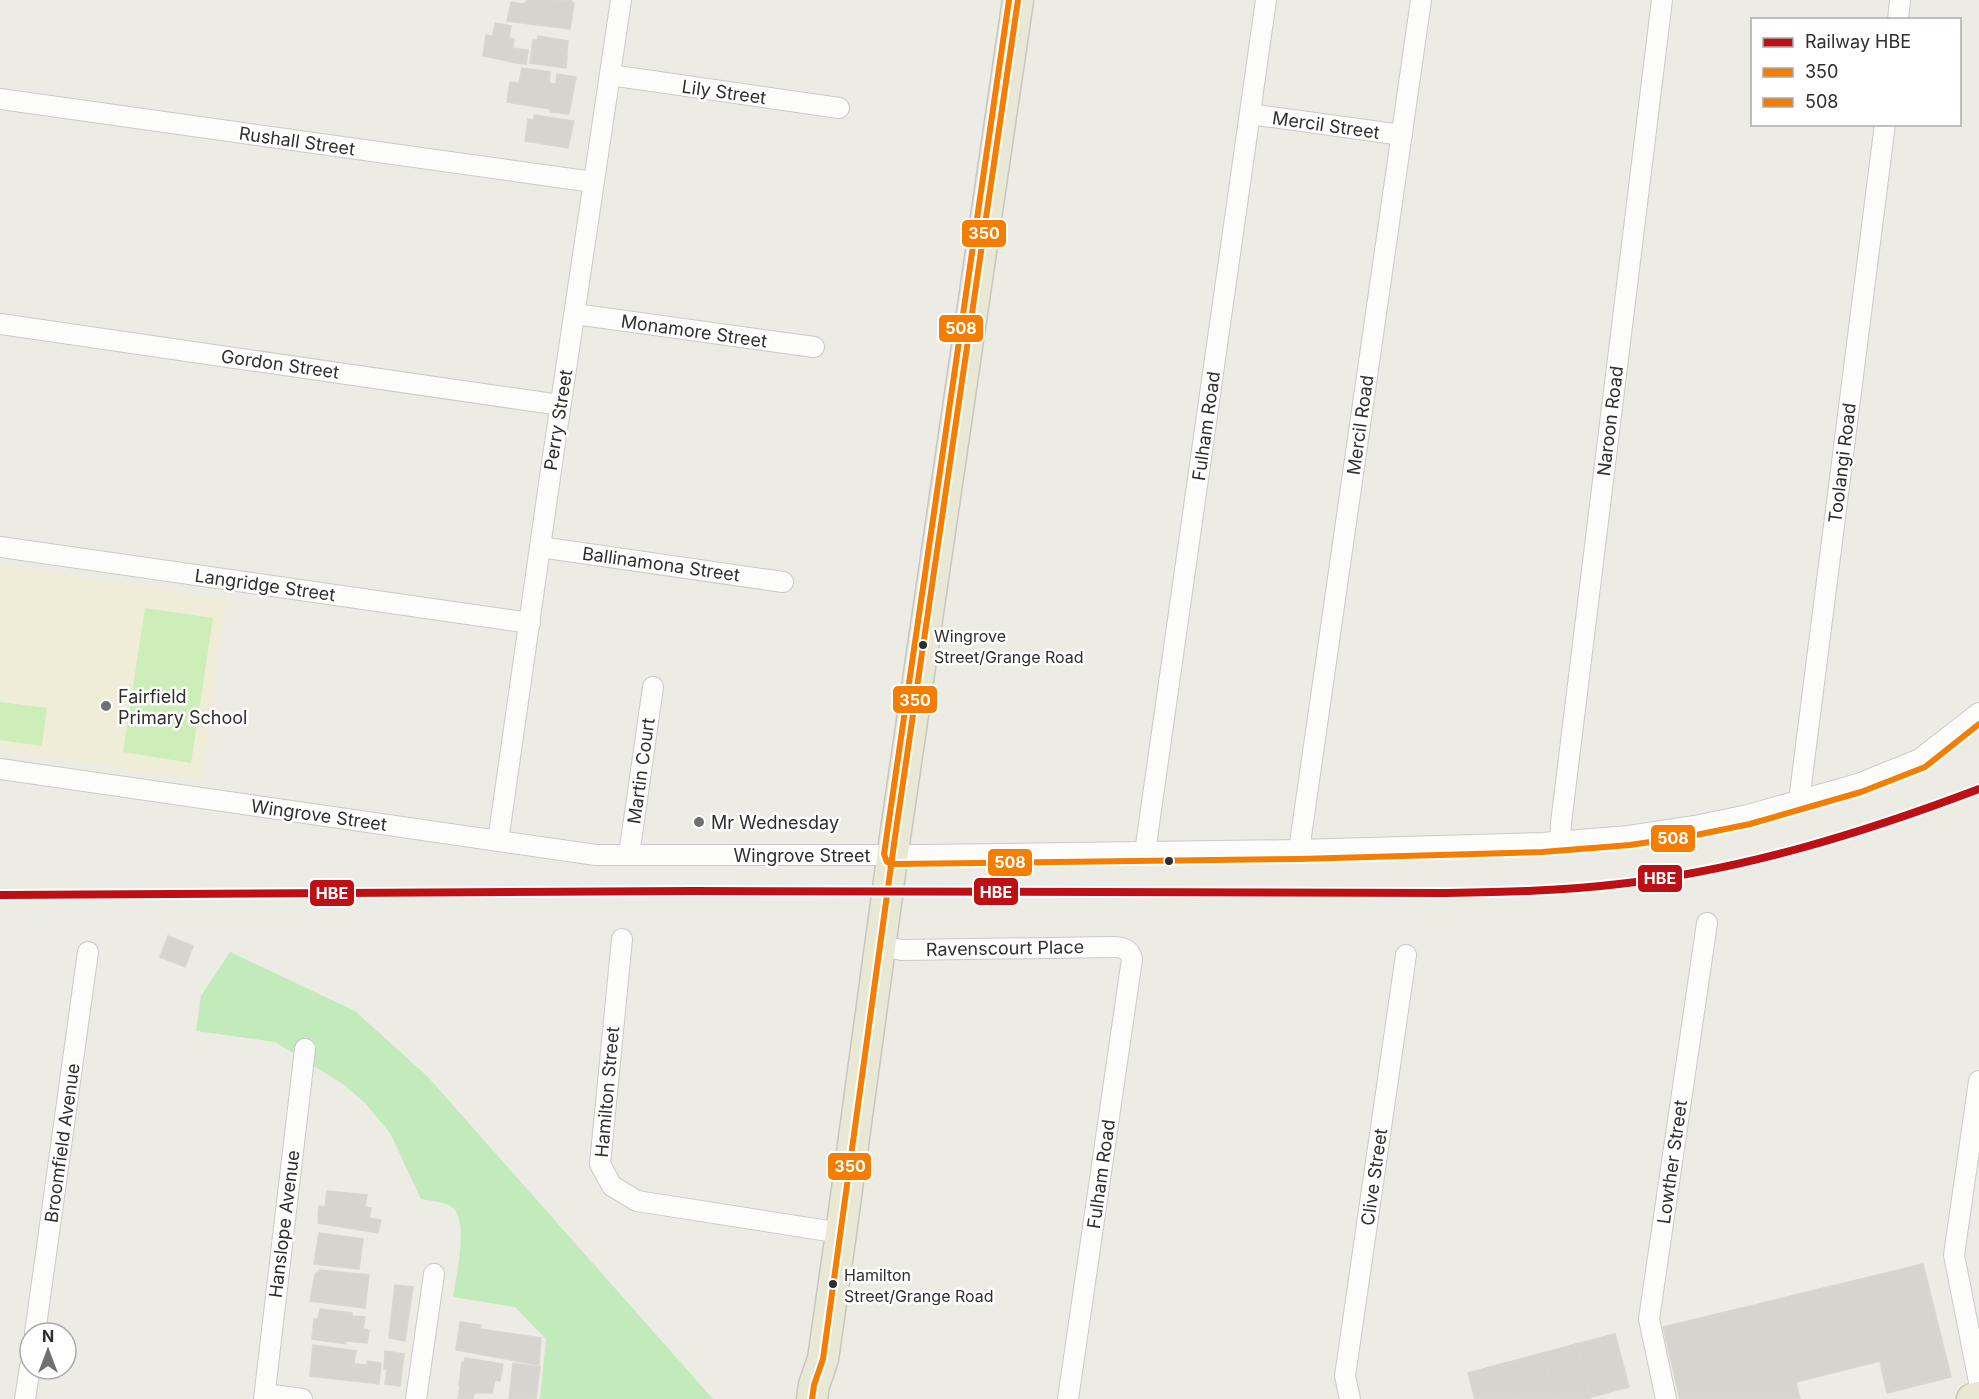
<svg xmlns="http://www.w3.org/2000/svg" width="1979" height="1399" font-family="Inter,sans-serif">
<rect width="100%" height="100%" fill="#ecebe4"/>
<path fill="#efedd8" d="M0,565L226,599L202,780L0,750Z"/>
<path fill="#c3eabb" d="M230,952L355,1011L428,1077L713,1399H540L546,1339L515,1307L453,1297C456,1276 469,1223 453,1208C445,1201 431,1201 421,1199L390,1133L365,1103L343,1084L275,1042L196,1031L201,996Z"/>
<g fill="#cdeeb9">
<path d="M145,608L213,618L191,763L123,752Z"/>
<path d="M0,702L47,708L42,746L0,740Z"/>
</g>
<g fill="#d5d4cf" stroke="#d7d6d0" stroke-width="1.5">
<path d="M528,0L572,1L574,4L570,29L507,21L511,2L523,4Z"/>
<path d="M495,23L511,26L509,38L514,39L513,48L519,49L517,63L483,56L486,35L493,36Z"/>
<path d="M538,36L568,41L566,68L530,63L533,40L537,41Z"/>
<path d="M519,49L528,50L526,64L517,63Z"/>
<path d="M522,68L550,72L549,83L556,84L557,74L576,77L569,114L550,112V109L507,102L510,82L519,83Z"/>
<path d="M534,115L574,121L568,148L525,141L528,119L534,120Z"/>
<path d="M168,936L193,946L185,967L160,957Z"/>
<path d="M327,1191L367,1195L365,1207L371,1208L369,1218L381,1220L378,1233L318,1223L319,1206L325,1207Z"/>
<path d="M319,1233L363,1239L359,1269L314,1264Z"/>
<path d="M1923,1264L1951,1377L1887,1393L1880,1361L1796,1382L1800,1399H1680L1663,1327Z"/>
<path d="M320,1270L369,1275L365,1308L310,1301L315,1274Z"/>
<path d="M395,1285L413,1287L405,1341L389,1338Z"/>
<path d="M320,1309L352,1313V1316L365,1317L363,1329L369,1330L367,1343L346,1341V1344L312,1339L314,1319H318Z"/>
<path d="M460,1322L481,1325L480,1329L541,1338L539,1365L456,1350Z"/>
<path d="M1615,1334L1629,1387L1591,1397L1576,1344Z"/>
<path d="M1576,1344L1591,1399H1555L1543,1353Z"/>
<path d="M313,1345L356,1351L354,1364L367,1365V1361L381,1363L379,1384L310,1376Z"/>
<path d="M385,1351L404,1354L400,1386L385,1384L387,1369H384Z"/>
<path d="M1543,1353L1555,1399H1515L1505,1363Z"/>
<path d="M465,1358L503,1364L500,1381L495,1380L492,1393H474L473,1399H458L460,1385H459L462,1362L464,1363Z"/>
<path d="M513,1363L540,1367L536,1399H509Z"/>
<path d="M1505,1363L1515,1399H1475L1468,1373Z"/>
</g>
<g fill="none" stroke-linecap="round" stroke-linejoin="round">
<g stroke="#cacac9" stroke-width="22">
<g id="street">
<path d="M1898,20L1900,0"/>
<path d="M610,75L839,108"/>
<path d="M0,99L593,182"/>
<path d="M1250,114L1402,135"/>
<path d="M575,314L814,347"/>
<path d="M0,324L560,405"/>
<path d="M0,547L530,623"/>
<path d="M540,547L783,582"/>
<path d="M0,769L596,855H923L1299,850L1542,843L1629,836L1695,826L1748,815L1858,784L1920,759L1979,713"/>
<path d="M1799,801L1885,124"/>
<path d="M498,841L552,463L621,0"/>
<path d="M1560,842L1561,823L1662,0"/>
<path d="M1299,850L1421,0"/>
<path d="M1145,852L1266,0"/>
<path d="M629,855L653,687"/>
<path d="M622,939L600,1164L612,1186L637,1201L841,1233"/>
<path d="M881,946L902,950L1113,947C1122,947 1130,949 1132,959L1068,1399"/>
<path d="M1979,1081L1954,1255L1979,1382"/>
<path d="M35,1333L88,952"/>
<path d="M265,1394L302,1399"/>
<path d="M25,1399L30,1367"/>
<path d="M264,1399L305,1049"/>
<path d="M416,1399L434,1274"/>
<path d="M1350,1399L1345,1376L1406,955"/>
<path d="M1666,1399L1649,1319L1707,923"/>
</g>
</g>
<g stroke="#c6c6c4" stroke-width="33">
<g id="primary">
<path d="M812,1399L814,1385L823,1359L841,1233L895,837L1018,0"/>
<path d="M1972,1399L1979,1397"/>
</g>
</g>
<use href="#street" stroke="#fcfcfb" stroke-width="20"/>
<use href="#primary" stroke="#e9e8d5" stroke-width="30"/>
<g stroke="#fff" stroke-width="10">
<path id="bus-1" d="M812,1399L814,1385L823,1359L895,837L1018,0"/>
</g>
<g stroke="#fff" stroke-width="10">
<path id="bus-2" d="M1009,0L884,854L887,862L893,864L1299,859L1542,852L1630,845L1696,835L1750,824L1861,792L1925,767L1979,724"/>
</g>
<use href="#bus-1" stroke="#f57e02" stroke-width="6"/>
<use href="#bus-2" stroke="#f57e02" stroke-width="6"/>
<g stroke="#fff" stroke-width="12">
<path id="rail-1" d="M0,895L692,891L1446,893C1504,892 1561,891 1619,884C1743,870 1863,833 1979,789"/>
</g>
<use href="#rail-1" stroke="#be1014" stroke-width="8"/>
</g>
<g fill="#2e2e2e" stroke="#fff" stroke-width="2">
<circle cx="923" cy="645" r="5"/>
<circle cx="1169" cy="861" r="5"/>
<circle cx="833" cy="1284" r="5"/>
</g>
<g fill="#70706e" stroke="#fff" stroke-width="2">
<circle cx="106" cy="706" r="6"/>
<circle cx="699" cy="822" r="6"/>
</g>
<g text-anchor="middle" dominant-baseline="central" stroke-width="5" stroke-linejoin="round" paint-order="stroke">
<g font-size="16" fill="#2e2e2e" stroke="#fff" text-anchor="start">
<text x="934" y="636">Wingrove<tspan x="934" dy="21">Street/Grange Road</tspan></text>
<text x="844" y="1275">Hamilton<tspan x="844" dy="21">Street/Grange Road</tspan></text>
</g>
<g font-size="18" fill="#2e2e2e" stroke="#fff">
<text transform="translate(724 92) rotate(8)">Lily Street</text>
<text transform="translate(1326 125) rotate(8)">Mercil Street</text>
<text transform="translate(297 141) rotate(8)">Rushall Street</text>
<text transform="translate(694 331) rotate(8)">Monamore Street</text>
<text transform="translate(280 364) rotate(8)">Gordon Street</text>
<text transform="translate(558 420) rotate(-81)">Perry Street</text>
<text transform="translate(1610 421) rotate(-83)">Naroon Road</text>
<text transform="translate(1360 425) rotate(-82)">Mercil Road</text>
<text transform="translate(1206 426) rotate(-82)">Fulham Road</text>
<text transform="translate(1842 463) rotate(-83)">Toolangi Road</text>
<text transform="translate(661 564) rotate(8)">Ballinamona Street</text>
<text transform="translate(265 585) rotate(8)">Langridge Street</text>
<text transform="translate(641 771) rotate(-82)">Martin Court</text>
<text transform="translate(319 815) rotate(8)">Wingrove Street</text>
<text x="802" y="855">Wingrove Street</text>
<text transform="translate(1005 948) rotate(-1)">Ravenscourt Place</text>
<text transform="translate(607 1092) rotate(-85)">Hamilton Street</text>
<text transform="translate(62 1143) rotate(-82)">Broomfield Avenue</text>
<text transform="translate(1672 1162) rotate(-82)">Lowther Street</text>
<text transform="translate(1101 1174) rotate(-82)">Fulham Road</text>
<text transform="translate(1374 1177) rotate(-82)">Clive Street</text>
<text transform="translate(284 1224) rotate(-83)">Hanslope Avenue</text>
</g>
<g font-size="18" fill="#2e2e2e" stroke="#fff" text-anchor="start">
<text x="118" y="696">Fairfield<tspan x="118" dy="21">Primary School</tspan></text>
<text x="711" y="822">Mr Wednesday</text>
</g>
</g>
<g stroke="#fff" stroke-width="2">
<rect x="961" y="219" width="46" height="29" rx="6" fill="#f57e02"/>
<rect x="938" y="314" width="46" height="29" rx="6" fill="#f57e02"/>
<rect x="892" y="685" width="46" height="29" rx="6" fill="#f57e02"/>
<rect x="1650" y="824" width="46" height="29" rx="6" fill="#f57e02"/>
<rect x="987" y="848" width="46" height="29" rx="6" fill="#f57e02"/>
<rect x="1637" y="864" width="46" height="29" rx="6" fill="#be1014"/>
<rect x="973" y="877" width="46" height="29" rx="6" fill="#be1014"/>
<rect x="309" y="879" width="46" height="28" rx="6" fill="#be1014"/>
<rect x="827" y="1152" width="45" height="29" rx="6" fill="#f57e02"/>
</g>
<g font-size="16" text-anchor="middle" font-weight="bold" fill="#fff">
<text x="984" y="239">350</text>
<text x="961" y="334">508</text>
<text x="915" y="706">350</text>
<text x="1673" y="844">508</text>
<text x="1010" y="868">508</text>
<text x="1660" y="884">HBE</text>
<text x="996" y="898">HBE</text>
<text x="332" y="899">HBE</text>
<text x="850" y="1172">350</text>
</g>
<rect x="1751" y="18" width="210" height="108" fill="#ffffff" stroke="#ababab" stroke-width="1.5"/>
<rect x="1763" y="38" width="30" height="9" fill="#be1014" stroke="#ababab" stroke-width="1.5"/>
<text x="1805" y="48" font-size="18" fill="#2e2e2e">Railway HBE</text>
<rect x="1763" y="68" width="30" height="9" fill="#f57e02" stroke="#ababab" stroke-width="1.5"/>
<text x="1805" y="78" font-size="18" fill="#2e2e2e">350</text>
<rect x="1763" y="98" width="30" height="9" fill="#f57e02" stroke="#ababab" stroke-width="1.5"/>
<text x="1805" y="108" font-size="18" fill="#2e2e2e">508</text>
<g transform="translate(48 1351)"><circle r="28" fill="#ffffff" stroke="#ababab" stroke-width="1.5"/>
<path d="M0-4.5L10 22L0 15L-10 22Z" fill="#70706e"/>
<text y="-9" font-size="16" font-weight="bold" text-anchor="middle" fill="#2e2e2e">N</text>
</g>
</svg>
